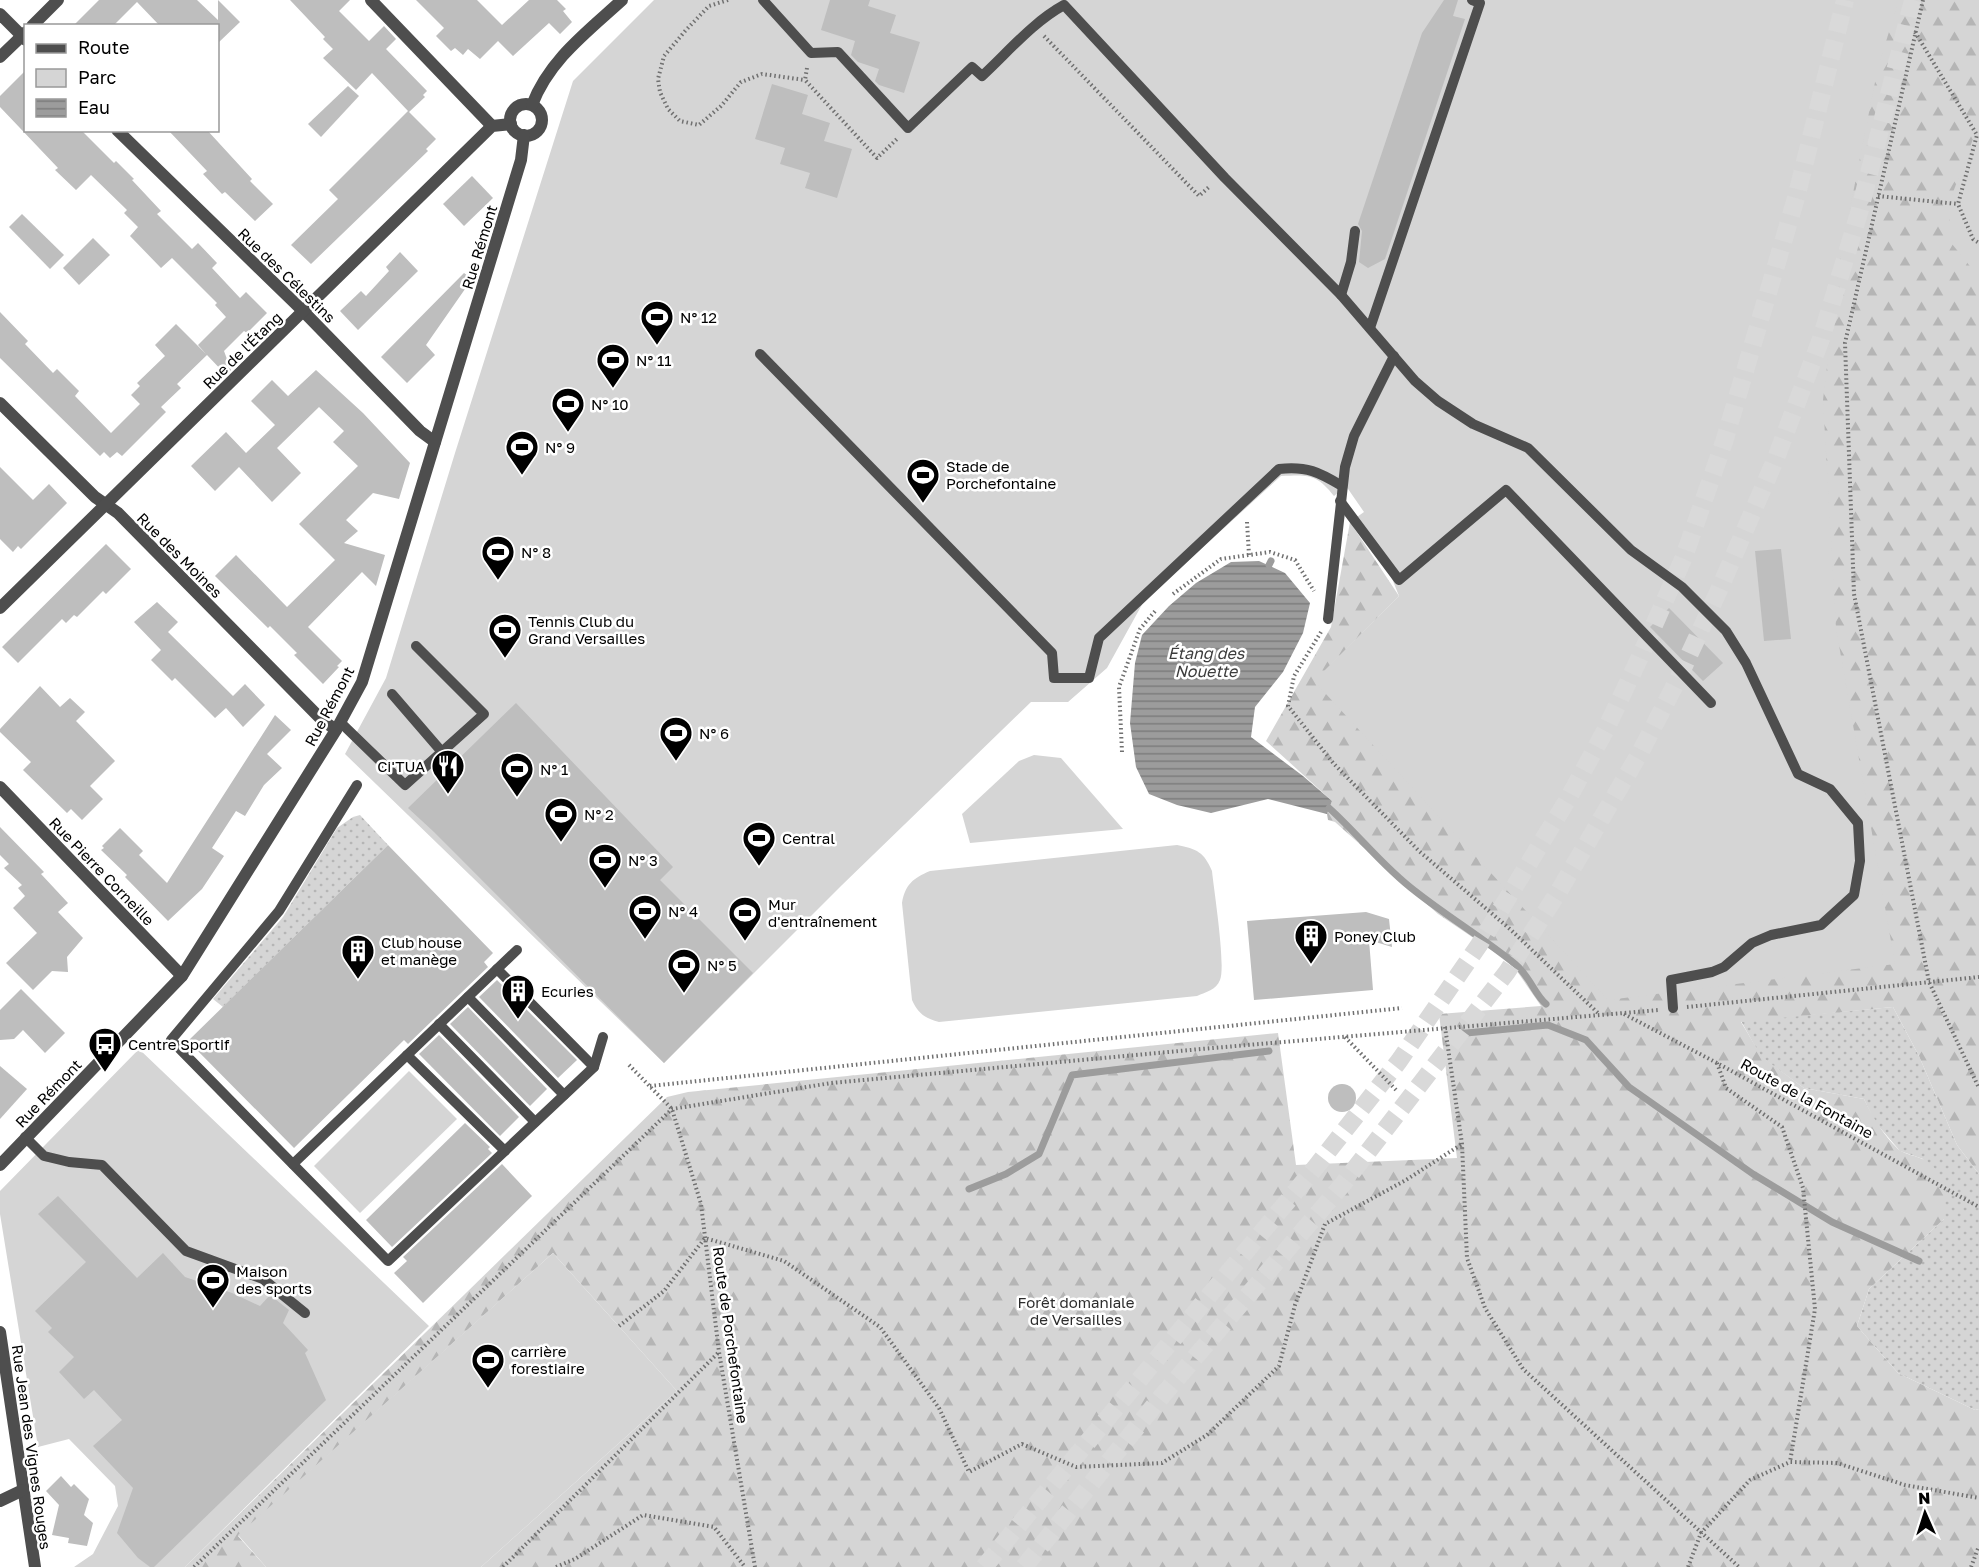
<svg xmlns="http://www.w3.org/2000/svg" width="1979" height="1567" font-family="'Golos Text',sans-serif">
<defs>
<pattern id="grass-dots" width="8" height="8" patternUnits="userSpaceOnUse" patternTransform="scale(1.5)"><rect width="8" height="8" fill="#d5d5d5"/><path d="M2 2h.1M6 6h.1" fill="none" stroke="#b5b5b5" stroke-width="1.8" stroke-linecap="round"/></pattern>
<pattern id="forest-firs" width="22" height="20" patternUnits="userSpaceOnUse" patternTransform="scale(1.5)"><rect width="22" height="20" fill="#d5d5d5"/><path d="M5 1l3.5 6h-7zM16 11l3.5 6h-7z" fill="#b5b5b5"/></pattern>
<pattern id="water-rules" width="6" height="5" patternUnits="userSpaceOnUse" patternTransform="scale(1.5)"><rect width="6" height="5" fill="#9c9c9c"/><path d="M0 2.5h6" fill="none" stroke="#7d7d7d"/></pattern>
</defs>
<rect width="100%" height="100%" fill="#fff"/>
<g fill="url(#grass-dots)">
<path d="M360,815L388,845L223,1007L213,999L283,917L337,828L353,817Z"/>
<path d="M1893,1007L1919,1056L1957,1145L1979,1174V1409L1975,1410L1898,1373L1857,1326L1869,1289L1944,1219L1923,1159L1900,1151L1875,1122L1864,1099L1804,1088L1761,1057L1741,1021Z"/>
</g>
<path fill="url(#forest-firs)" d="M1783,0H1979V1174L1957,1145L1919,1056L1893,1007L1741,1022L1762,1057L1804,1088L1864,1099C1873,1117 1883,1135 1898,1149C1904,1154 1913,1155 1920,1158C1945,1167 1946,1196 1944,1219L1869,1289L1857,1326L1898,1373L1975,1410L1979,1409V1567H481L677,1391L553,1253L238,1536L266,1567H185L667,1097L688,1092L1278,1033L1296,1165L1457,1158L1439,1014L1541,1006L1512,964L1438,914L1335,822L1328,820L1327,814L1332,801L1266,741L1331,627L1350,522L1399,596L1315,681L1613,984Z"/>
<g fill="#d5d5d5">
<path d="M654,0H1899L1878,67L1840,259L1823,400L1836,628L1895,964L1608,1000L1314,681L1399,596L1389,571L1350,522L1364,512L1346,486L1334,496C1316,473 1308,475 1281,476L1144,601L1107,668L1068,702H1031L842,885L664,1063L345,754L386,678L455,453L573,81Z"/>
<path d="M1979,123V272L1973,270L1948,239L1952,195Z"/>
<path d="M1034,755L1061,758L1123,829L970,843L962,814L1019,761Z"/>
<path d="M1177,845C1197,849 1204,852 1212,871C1214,891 1226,966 1220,980C1216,990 1206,992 1197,996L939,1022C924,1018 918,1013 912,1000L902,903C905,885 913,878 930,871Z"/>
<path d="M139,1049L429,1326L185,1567H74L93,1554L118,1506L115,1486L69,1439L38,1447L0,1214V1191Z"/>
<path d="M409,1071L457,1119L360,1213L314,1166Z"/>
<path d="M553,1253L677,1391L481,1567H266L238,1535Z"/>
</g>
<path fill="url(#water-rules)" d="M1259,561L1285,573L1310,603L1303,633L1283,672L1255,707L1251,737L1303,776L1332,801L1327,814L1268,799L1211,813L1177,805L1149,794L1136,767L1130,723L1135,663L1142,635L1169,606L1196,583L1231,562Z"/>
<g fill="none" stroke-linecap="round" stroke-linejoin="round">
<g stroke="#9c9c9c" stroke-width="7">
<path d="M1269,565L1271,561"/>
<path d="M1329,808C1359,835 1383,867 1415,891C1448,917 1483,938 1515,964C1529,975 1535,995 1546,1004"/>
<path d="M1456,1034L1548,1025L1586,1040L1629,1087L1753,1174L1832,1222L1919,1261"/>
<path d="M969,1189L1006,1174L1039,1154L1072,1075L1269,1051"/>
</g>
</g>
<g fill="#bebebe">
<path d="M99,0H197L218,20V0L240,22L218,43V26H160L137,2L113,26H73Z"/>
<path d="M290,0H350L339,11L369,41L384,26L396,39L386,49L427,91L423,95L425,97L409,112L436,139L426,149L428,151L311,264L291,245L338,199L329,190L408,111L372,73L356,90L323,58L333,49L323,39L325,37Z"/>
<path d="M416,0H477L502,25L529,0H557L566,9L563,11L572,22L560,34L549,23L513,56L498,41L480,59L468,49L463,55L455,48L451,51L436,36L444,28Z"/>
<path d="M830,0H870L868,6L896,15L890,33L920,42L904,93L879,85L875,81L879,69L858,62L851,55L855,41L821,30Z"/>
<path d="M1444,0H1458L1453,16L1465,19L1385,259L1368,268L1359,262L1362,231L1358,224L1422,33Z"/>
<path d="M26,70V130H81L114,163L116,161L134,179L132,180L161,211L157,214L192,249L198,243L217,263L212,268L240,298L246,292L267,313L247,333L244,331L224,351L231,370L226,375L207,355L177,384L181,388L161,407L166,412L122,456L117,452L110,458L104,452L100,456L0,358V312L28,341L25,344L53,373L57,369L79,391L75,396L111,433L140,404L131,395L140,386L137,383L165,356L155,345L176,324L206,354L198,345L226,317L215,305L217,303L172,258L161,268L130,236L138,227L124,213L127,210L91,175L76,190L55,170L58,168L0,107V96Z"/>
<path d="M772,84L808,95L802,114L830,123L824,141L852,149L837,198L805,188L810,173L780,164L785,148L755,139Z"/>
<path d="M348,86L359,96L321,137L308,124Z"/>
<path d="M168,130H207L252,179L250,181L273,204L255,221L225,192L222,194L203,174L207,171Z"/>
<path d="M472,176L493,198L464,226L443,204Z"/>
<path d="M22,214L64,255L50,269L9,227Z"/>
<path d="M93,238L110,255L79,285L63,268Z"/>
<path d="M400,252L418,271L358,330L340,311L361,291L366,296L389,271L386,267Z"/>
<path d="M464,273L472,279L426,345L435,355L407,383L381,357Z"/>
<path d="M316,370L363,413L410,463L399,499L373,493L346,520L358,531L344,543L385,555L376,586L362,572L308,627L342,661L337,666L339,667L323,684L294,655L297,653L270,626L268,628L215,576L236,555L287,607L335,560L299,524L358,466L333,442L344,431L319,407L277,448L301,473L272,502L239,467L215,491L191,466L226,432L246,453L275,425L251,401L272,380L288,396Z"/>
<path d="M0,467L33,500L49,484L67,503L21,549L18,546L13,552L0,539Z"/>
<path d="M106,544L131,569L106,594L103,591L77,617L74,615L66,623L62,619L18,663L2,647Z"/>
<path d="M1781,549L1791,639L1764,641L1755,551Z"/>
<path d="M157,602L178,622L168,632L233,696L245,684L265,705L243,727L226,708L215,718L175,678L172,681L151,660L161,650L134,622Z"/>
<path d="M1669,608L1723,663L1703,681L1650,627Z"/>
<path d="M40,686L60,707L70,698L85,712L76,721L115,761L90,786L103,799L82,820L71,809L67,813L23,770L31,762L0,732V729Z"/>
<path d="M516,703L673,867L660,880L753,973L664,1063L434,832L408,808Z"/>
<path d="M275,715L291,730L267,754L282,768L264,785L245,816L236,811L212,848L224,856L202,889L168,921L125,877L127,875L101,850L104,848L102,846L120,828L143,851L139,855L167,883Z"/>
<path d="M0,827L44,872L41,874L68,903L58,912L83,938L67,957L68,972L52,971L33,990L6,963L37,933L13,908L25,896L18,888L22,885L4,868L9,864L0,855Z"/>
<path d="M388,845L493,953L484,962L488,967L408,1044L404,1040L294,1148L188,1041Z"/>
<path d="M1366,912L1389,919L1392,947L1369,940L1373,990L1254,1000L1247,921Z"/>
<path d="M497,980L577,1060L558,1078L479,997Z"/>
<path d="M21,989L65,1033L45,1053L23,1030L14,1039L0,1040V1010Z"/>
<path d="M468,1007L547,1089L530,1106L450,1024Z"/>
<path d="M439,1035L519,1117L500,1136L419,1054Z"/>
<path d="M0,1066L27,1089L0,1119Z"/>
<circle cx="1342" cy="1098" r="14"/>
<path d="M465,1123L490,1147L488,1149L492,1153L392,1247L366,1220Z"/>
<path d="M502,1164L532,1196L423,1303L394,1273L407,1261L403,1257Z"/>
<path d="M58,1196L137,1278L163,1253L185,1277L232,1293L260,1306L270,1295L289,1310L283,1323L308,1350L305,1353L326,1400L154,1567H150L138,1558L117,1533L133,1488L93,1446L122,1420L94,1390L84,1399L59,1372L74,1357L48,1332L52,1328L35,1311L86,1262L38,1214Z"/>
<path d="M61,1476L71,1487L74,1484L89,1499L84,1515L93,1523L87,1546L68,1543L69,1538L52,1535L59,1505L46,1491Z"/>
</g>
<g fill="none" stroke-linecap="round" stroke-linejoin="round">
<g stroke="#d9d9d9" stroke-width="18" stroke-dasharray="18 9" stroke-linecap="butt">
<path d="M984,1567L1315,1168L1399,1061L1479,945L1568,799L1606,729L1639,659L1684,557L1724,442L1796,198L1845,0"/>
<path d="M1024,1567L1162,1396L1343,1184L1507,972L1559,891L1641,751L1677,681L1719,590L1776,458L1821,339L1859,213L1913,0"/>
</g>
<g stroke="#707070" stroke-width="4" stroke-dasharray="1.5 3" stroke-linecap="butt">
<path d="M728,0L709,6L686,30L664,56L658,79L660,92L668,109L680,121L699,125L721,106L741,82L762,74L805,80"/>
<path d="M1923,0L1845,343L1854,594L1929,982L1979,1088"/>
<path d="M1915,32L1977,135L1958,204L1973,239L1979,243"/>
<path d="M1044,36L1199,196L1210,186"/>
<path d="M807,68L805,80L877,158L898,138"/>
<path d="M1878,196L1958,204"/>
<path d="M1247,522L1249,555"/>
<path d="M1173,594L1221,559L1270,552L1295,560L1314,591"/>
<path d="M1321,632L1294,676L1288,706L1334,764L1419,851L1511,930L1599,1014"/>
<path d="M1122,752L1119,687L1140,629L1156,610"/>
<path d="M1687,1007L1979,977"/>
<path d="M1624,1014L1717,1063L1979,1207"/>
<path d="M1445,1027L1462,1144L1467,1258L1485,1308L1523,1369L1739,1567"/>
<path d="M1345,1037L1398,1092"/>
<path d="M1717,1063L1726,1088L1782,1127L1803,1188L1815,1309L1790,1462"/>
<path d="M629,1065L672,1109L701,1204L719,1352L755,1567"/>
<path d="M650,1086L1402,1008"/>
<path d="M619,1326L664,1291L705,1238L784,1261L880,1327L939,1408L969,1472L1022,1444L1076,1467L1162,1463L1207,1435L1279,1366L1295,1305L1325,1224L1406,1180L1462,1144"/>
<path d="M194,1567L672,1109L831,1083L1201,1049L1659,1010"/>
<path d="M503,1567L719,1352"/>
<path d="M556,1567L575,1559L643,1515L714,1527L745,1567"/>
<path d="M1688,1567L1701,1533L1750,1480L1790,1462L1837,1463L1905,1485L1979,1498"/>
<path d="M1971,1567L1979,1546"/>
</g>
<g stroke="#4e4e4e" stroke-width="10">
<path d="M763,0L811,53L838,52L908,128L972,67L982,76C1008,52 1033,22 1064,5L1225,178L1341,295L1351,262L1355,231"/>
<path d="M1341,295L1415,381L1438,401L1473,424L1528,448L1631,550L1682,587L1726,631L1746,663L1798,774L1830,789L1858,823L1860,861L1854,895L1821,925L1771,935L1752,943L1724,967L1712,972L1671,980L1673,1008"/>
<path d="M1370,328L1480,3L1472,0"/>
<path d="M760,354L1052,653L1054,678H1089L1099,638L1279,469C1307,466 1319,472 1342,486"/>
<path d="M1340,501L1399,580L1506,490L1711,703"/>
<path d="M1328,619L1345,467L1354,436L1394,356"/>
<path d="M392,694L442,752"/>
<path d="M340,722L405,785L484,714L416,646"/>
<path d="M357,785L279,911L171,1040L388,1261L594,1067L603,1037"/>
<path d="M497,969L594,1067"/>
<path d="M468,997L564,1095"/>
<path d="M439,1024L535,1122"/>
<path d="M407,1055L505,1151"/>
<path d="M25,1137L44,1156L69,1162L102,1165L186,1251L263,1279L305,1313"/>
<path d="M293,1164L517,950"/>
</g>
<g stroke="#4e4e4e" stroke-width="12">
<path d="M371,0L492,126"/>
<path d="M0,14L26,40"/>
<path d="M32,26L58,0"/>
<path d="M0,57L26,32"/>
<circle cx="526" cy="120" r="16"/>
<path d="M532,105C549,60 587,32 622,0"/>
<path d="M117,130L303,311L420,431L435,442"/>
<path d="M0,403L95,497L118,513L321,719L336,730"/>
<path d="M0,608L492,126L511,124"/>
<path d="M0,787L182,976"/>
<path d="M0,1165L182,976L336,730L362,682L521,160L524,135"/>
<path d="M0,1332L35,1567"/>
<path d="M0,1501L23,1490"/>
</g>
</g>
<defs>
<g id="stadium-pin" transform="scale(1.725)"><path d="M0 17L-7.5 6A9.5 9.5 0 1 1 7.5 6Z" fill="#000" stroke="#fff"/><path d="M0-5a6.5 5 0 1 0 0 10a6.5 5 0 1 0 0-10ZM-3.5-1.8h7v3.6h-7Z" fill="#fff"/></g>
<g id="restaurant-pin" transform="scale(1.725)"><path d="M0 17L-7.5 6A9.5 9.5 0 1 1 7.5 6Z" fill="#000" stroke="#fff"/><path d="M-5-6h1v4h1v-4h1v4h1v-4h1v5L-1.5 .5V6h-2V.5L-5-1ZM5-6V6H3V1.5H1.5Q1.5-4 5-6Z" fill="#fff"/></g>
<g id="building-pin" transform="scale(1.725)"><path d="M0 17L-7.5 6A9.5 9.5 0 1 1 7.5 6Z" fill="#000" stroke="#fff"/><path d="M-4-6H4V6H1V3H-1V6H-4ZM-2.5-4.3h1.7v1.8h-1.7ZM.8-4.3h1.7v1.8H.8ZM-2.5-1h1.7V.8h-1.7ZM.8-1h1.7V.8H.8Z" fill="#fff"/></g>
<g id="bus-pin" transform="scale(1.725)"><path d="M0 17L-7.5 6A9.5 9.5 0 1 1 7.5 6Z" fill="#000" stroke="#fff"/><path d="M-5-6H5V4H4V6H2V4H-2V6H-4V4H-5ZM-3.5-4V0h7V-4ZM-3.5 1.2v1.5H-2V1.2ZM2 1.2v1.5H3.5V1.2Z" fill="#fff"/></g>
</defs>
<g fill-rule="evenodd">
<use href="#stadium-pin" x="657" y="317"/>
<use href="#stadium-pin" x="613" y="360"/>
<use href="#stadium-pin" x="568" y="404"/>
<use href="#stadium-pin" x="522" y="447"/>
<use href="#stadium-pin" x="923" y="475"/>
<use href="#stadium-pin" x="498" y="552"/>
<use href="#stadium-pin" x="505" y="630"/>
<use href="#stadium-pin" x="676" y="733"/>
<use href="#restaurant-pin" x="448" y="766"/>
<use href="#stadium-pin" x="517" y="769"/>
<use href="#stadium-pin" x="561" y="814"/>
<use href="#stadium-pin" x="759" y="838"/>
<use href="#stadium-pin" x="605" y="860"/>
<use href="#stadium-pin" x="645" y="911"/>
<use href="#stadium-pin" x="745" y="913"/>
<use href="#building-pin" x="1311" y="936"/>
<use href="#building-pin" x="358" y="951"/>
<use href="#stadium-pin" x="684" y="965"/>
<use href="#building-pin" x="518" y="991"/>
<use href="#bus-pin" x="105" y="1044"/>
<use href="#stadium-pin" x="213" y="1280"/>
<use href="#stadium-pin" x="488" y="1360"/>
</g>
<g text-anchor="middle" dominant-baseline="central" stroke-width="5" stroke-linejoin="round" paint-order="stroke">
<g font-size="15" fill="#000" stroke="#fff">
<text transform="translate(479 247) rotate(-73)">Rue Rémont</text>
<text transform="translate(287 275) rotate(44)">Rue des Célestins</text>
<text transform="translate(242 350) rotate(-44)">Rue de l'Étang</text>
<text transform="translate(180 555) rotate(45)">Rue des Moines</text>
<text transform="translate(329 706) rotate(-62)">Rue Rémont</text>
<text transform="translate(102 871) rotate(46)">Rue Pierre Corneille</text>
<text transform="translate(48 1093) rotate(-46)">Rue Rémont</text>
<text transform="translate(1807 1098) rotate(29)">Route de la Fontaine</text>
<text transform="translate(731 1335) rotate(82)">Route de Porchefontaine</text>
<text transform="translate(32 1447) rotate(82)">Rue Jean des Vignes Rouges</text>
</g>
<g font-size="15" fill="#000" stroke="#fff" text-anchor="start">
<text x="680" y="317">N° 12</text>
<text x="636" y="360">N° 11</text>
<text x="591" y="404">N° 10</text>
<text x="545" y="447">N° 9</text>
<text x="946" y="466">Stade de<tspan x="946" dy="17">Porchefontaine</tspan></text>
<text x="521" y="552">N° 8</text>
<text x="528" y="621">Tennis Club du<tspan x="528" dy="17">Grand Versailles</tspan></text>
<text x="699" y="733">N° 6</text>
<text x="425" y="766" text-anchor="end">Ci'TUA</text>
<text x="540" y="769">N° 1</text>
<text x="584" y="814">N° 2</text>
<text x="782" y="838">Central</text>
<text x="628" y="860">N° 3</text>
<text x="768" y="904">Mur<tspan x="768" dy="17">d'entraînement</tspan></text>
<text x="668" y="911">N° 4</text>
<text x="1334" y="936">Poney Club</text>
<text x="381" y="942">Club house<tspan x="381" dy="17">et manège</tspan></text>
<text x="707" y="965">N° 5</text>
<text x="541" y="991">Ecuries</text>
<text x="128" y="1044">Centre Sportif</text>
<text x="236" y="1271">Maison<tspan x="236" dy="17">des sports</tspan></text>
<text x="511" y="1351">carrière<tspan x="511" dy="17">forestiaire</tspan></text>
</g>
<g font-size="15" fill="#2c2c2c" stroke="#fff">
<text x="1076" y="1302">Forêt domaniale<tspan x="1076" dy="17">de Versailles</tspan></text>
</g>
<g font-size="16" font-style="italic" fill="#3d3d3d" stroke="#fff">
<text x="1206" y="653">Étang des<tspan x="1206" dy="18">Nouette</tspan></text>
</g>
</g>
<rect x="24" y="24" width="195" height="108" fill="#ffffff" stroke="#999999" stroke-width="1.5"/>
<rect x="36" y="44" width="30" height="9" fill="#4e4e4e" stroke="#999999" stroke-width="1.5"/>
<text x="78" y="54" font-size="18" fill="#000000">Route</text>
<rect x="36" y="69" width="30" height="18" fill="#d5d5d5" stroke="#999999" stroke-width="1.5"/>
<text x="78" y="84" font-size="18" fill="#000000">Parc</text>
<rect x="36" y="99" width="30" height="18" fill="url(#water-rules)" stroke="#999999" stroke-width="1.5"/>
<text x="78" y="114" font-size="18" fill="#000000">Eau</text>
<g transform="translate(1925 1513) rotate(357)" stroke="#ffffff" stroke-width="4.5" paint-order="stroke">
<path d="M0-4.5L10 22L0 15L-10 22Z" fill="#000000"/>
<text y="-9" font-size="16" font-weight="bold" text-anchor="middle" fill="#000000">N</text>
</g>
</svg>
